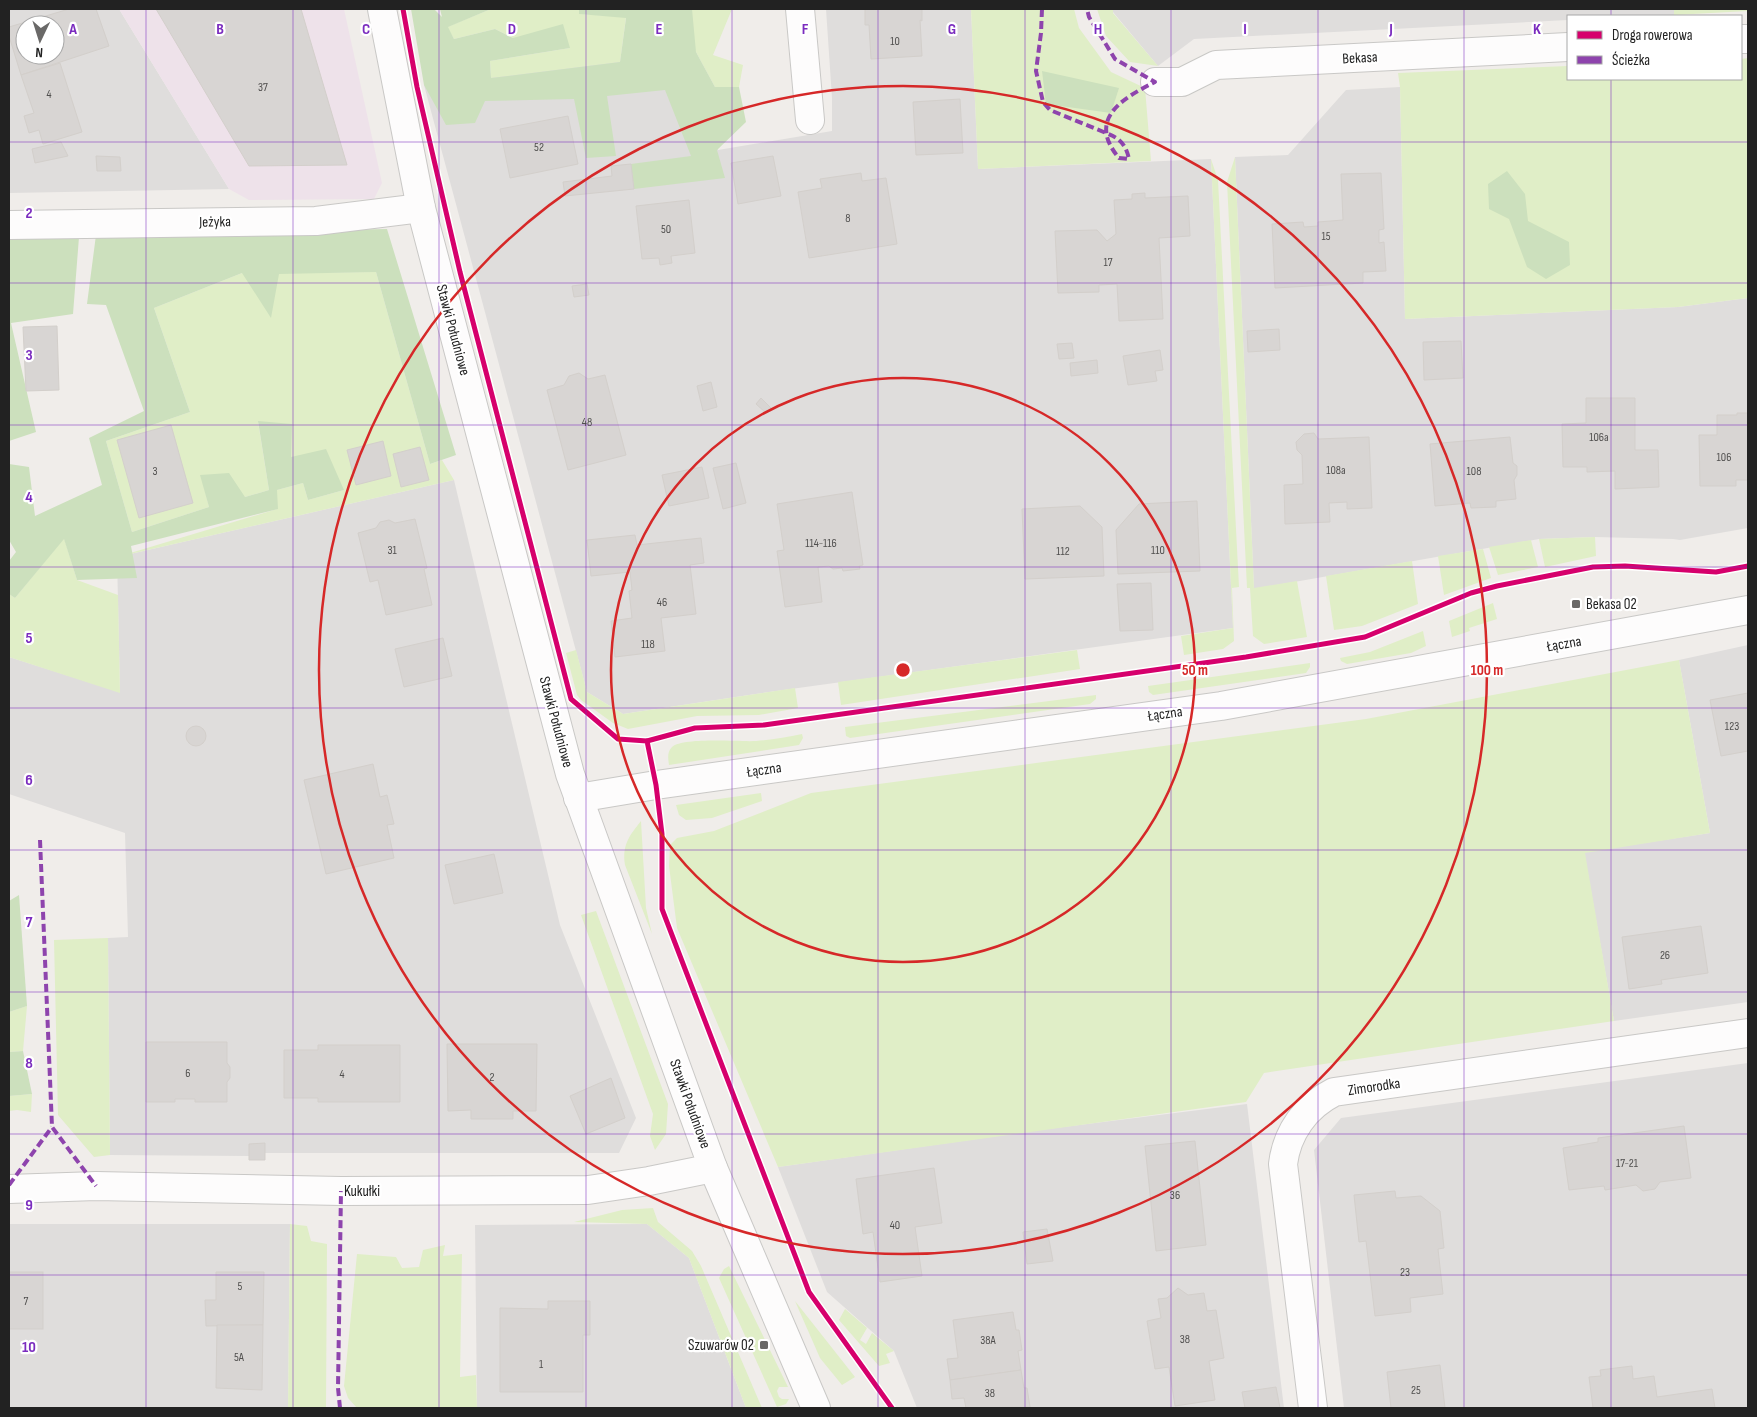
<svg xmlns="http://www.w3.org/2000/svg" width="1757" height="1417" font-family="'Sofia Sans Condensed',sans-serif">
<rect width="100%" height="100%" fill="#f0edea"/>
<g fill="#dfdddc" fill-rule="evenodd">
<path d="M9,9H119L229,189L9,193ZM25,25H55V55H25Z"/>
<path d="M826,9H971L978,169L1211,159L1233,628L769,692L623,714L587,692L424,85L696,52L718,150L832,131V98Z"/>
<path d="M1113,9H1674V15L1568,16V20L1194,39L1158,66L1113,12Z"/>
<path d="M1400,87L1405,319L1678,307L1748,298V528L1680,540L1673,539L1595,537L1539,539L1254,589L1235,157L1288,155L1346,90Z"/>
<path d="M454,480L560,925L636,1118L619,1153H265L249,1156L110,1155L108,938L128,937L125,833L9,794V657L120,692L117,557Z"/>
<path d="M1748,645V1002L1614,1021L1584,852L1710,833L1679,660Z"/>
<path d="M1748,1063V1408H1344L1314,1150L1341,1118Z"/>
<path d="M1247,1104L1284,1408H917L894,1351L827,1292L778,1167L1039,1130Z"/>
<path d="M9,1224H290L288,1408H9Z"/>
<path d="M647,1224L689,1258L746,1408H477L475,1225Z"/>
</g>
<path fill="#eee2ea" d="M119,9H344L382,183L374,199L249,200L229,189Z"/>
<g fill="#e0eec7">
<path d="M491,9H579L580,14L626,17L620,62L491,78L490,61L570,48L513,38L495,29L454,39L447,27Z"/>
<path d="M677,9H732L713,55L743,65L739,87H715L696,52Z"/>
<path d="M971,9H1074L1079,28L1111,72L1145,88L1151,161L978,169Z"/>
<path d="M1097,9H1113V13L1158,66L1130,62L1106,36Z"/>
<path d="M1674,9H1748V11L1674,15Z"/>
<path d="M1748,58V298L1678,307L1405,319L1400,87L1398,73L1568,66V79H1741V59Z"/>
<path d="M1235,157L1254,588L1297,581L1307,637L1264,644L1253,636L1250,588H1247L1227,182Z"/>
<path d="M1211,159L1218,180L1239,587L1232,588L1234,641L1223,649L1184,655L1181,636L1233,628Z"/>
<path d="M376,272L430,464L442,460L454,480L117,557L277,509V490L303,483L308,500L344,490L291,457L258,422L269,490L245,497L201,475L209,507L132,532L106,441L190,412L154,308L242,273Z"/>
<path d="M1595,537L1596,556L1545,567L1539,539Z"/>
<path d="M64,538L77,580L118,595L120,693L9,657V594L15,598Z"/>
<path d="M1531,540L1538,567L1498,575L1489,547Z"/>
<path d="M1483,549L1491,578L1444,595L1438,556Z"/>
<path d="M1412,561L1418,604L1362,626L1334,630L1326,576Z"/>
<path d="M1493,603L1497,619L1469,628L1470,631L1452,637L1449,621Z"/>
<path d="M1423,631L1426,646L1411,653L1347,664L1341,661L1340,658L1370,652Z"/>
<path d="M576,650L587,692L623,714L795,688L798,708L759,715L697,716L628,729L613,723L581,700L577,695L566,653Z"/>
<path d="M1077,650L1080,669L841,705L838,682Z"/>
<path d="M1679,660L1710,833L1585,853L1614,1021L1264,1073L1246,1102L778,1167L677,928L669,866L670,845L677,838L714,831L811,793L1366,719Z"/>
<path d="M1310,663V667L1306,673L1153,695L1149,692L1148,686Z"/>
<path d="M1096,695V699L1090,704L850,738L846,736L845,727Z"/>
<path d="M802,734L803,738L799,745L669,765C668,758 667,752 672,747C684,737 739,742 756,741C772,740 787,737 802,734Z"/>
<path d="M761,793L762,801L712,818L686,820L679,815L676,805Z"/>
<path d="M641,821L646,908L652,934L625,865C622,845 629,836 641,821Z"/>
<path d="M596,911L668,1104L666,1134L655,1150L650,1136L653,1114L581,915Z"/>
<path d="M108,938L110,1155L94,1157L58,1115L54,940Z"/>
<path d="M27,1006L23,1051L9,1052V1012Z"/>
<path d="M32,1094L31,1112L17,1110L9,1111V1096Z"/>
<path d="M653,1208L658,1222L692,1251L701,1266L762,1408H746L689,1258L647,1224L574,1222L622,1210Z"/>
<path d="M290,1224L307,1226L311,1241L327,1244L326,1408H288Z"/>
<path d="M445,1245L443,1256L462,1254L460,1377L476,1375L477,1408H357L348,1398L344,1386L357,1254L396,1257L402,1268L419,1267L423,1250Z"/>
<path d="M729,1266L788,1387H779L777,1391L779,1397L782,1399H789L786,1404L777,1407L719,1278L724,1269Z"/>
<path d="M795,1301L855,1377L842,1385L820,1358Z"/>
<path d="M845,1309L867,1328L860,1340L866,1344L872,1333L894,1351L886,1354L890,1363L879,1366L839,1320Z"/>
</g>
<g fill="#cce0bd">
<path d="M411,9H434L442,17L440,9H491L448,27L454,39L495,29L513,38L563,24L570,48L490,61L491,78L620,62L626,18L579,14V9H692L696,52L715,87H739L746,122L717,150L725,178L634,189L631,164L691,156L665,90L607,96L616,156L586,158L574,99L485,101L475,123L446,125L424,85Z"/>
<path d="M1042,71L1119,88L1111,113L1046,104Z"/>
<path d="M1507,171L1525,194L1528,221L1569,242L1570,265L1546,279L1527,267L1509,219L1489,209L1488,184Z"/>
<path d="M387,229L456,455L430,464L376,272L279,274L271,318L242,273L154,308L190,412L106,441L132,532L209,507L200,475L229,473L245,497L269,490L258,421L292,424L291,457L326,449L344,490L308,500L303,483L277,490L278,509L131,546L137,578L77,580L64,539L15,598L9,594V561L16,552L9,540V464L29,467L35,516L102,485L89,438L144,411L106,305L87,304L96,235Z"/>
<path d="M79,237L73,314L11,323L36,432L9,441V239Z"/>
<path d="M19,895L27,1006L9,1012V901Z"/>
<path d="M23,1051L32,1094L9,1096V1052Z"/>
</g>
<g fill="#d8d5d3" stroke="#d3cfcb" fill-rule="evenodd">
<path d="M69,9H96L109,46L21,75L9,36V27ZM25,25H55V55H25Z"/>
<path d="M156,9H301L347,165L249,166Z"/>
<path d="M865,9H922V21L920,20L922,56L871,59L869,25H865Z"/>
<path d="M60,63L82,132L43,144L39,130L29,133L24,116L34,113L21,75Z"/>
<path d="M960,99L963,153L916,155L913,102Z"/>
<path d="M568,116L578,164L510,178L500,129Z"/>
<path d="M61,142L68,156L35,163L32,149Z"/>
<path d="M96,156L120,157L121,171H97Z"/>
<path d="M773,156L781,196L738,204L731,163Z"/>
<path d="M631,164L634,189L565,196L563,182L612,176L611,166Z"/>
<path d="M861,173L862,181L886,178L897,244L809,258L798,192L822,188L820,179Z"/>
<path d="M1381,173L1384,229L1379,230V243L1384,242L1386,271L1363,272V283L1275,288L1272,224L1303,222L1304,227L1318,226V222L1343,220L1341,174Z"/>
<path d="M1145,193V198L1188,196L1190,236L1159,238L1163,319L1119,321L1117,284L1099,285V292L1058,293L1055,231L1097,230L1107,241L1116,234L1114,200L1132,199V194Z"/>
<path d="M689,200L695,253L671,256L672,263L660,265L659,258L642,259L636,206Z"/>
<path d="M587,284L589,295L574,297L572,286Z"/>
<path d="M57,326L59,390L26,391L23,327Z"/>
<path d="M1279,329L1280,350L1248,352L1247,331Z"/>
<path d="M1461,341L1463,378L1424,380L1423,342Z"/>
<path d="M1072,343L1074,358L1059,359L1057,344Z"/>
<path d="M1160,350L1163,370L1155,371L1157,381L1128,385L1123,356Z"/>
<path d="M1097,360L1098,373L1071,376L1070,363Z"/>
<path d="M579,373L588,379L605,375L626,455L568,470L547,390L564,385L569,376Z"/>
<path d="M711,382L717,407L703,411L697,386Z"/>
<path d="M761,398L771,408L766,413L756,404Z"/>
<path d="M1586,398H1635V450H1658L1659,487L1615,489V471L1587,472V467H1563L1562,424L1586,423Z"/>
<path d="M1737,413H1748V480H1736V486H1700L1699,435H1717V415H1737Z"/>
<path d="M171,425L193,503L139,518L117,440Z"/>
<path d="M1314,433L1318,439L1369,437L1372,508L1347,509V502L1329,503L1330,522L1285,524L1284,485L1303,484L1302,455L1297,450L1296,442L1304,434Z"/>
<path d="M1510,437L1513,463L1517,466V475L1514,480L1516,499L1496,501V507L1471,508L1470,503L1435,506L1430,444Z"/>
<path d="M383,441L391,476L356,485L347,450Z"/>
<path d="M420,447L429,480L401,487L393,454Z"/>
<path d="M736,463L746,503L723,509L713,468Z"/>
<path d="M702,467L709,498L669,506L662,475Z"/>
<path d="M852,492L863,565L859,566L860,569L843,571L842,568L833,569L829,566L818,567L822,602L785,607L777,551L784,550L777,504Z"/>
<path d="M1197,501L1200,571L1118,574L1116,530L1139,504Z"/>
<path d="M1080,506L1102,527L1104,576L1025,579L1022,509Z"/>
<path d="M415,519L427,568L424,569L432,605L386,615L378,580L370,582L358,533L376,528L380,522L389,520L395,523Z"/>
<path d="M635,535L637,545L701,538L704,563L690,565L696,614L661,618L665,651L615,657L611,621L632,618L629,591L632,590L630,572L591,576L587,540Z"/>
<path d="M1151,583L1153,630L1120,631L1117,584Z"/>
<path d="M443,638L452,676L404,687L395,649Z"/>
<path d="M1748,693V751L1721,756L1710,700Z"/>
<circle cx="196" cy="736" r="10"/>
<path d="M373,764L380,797L387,795L394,824L387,825L394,858L326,874L304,780Z"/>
<path d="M494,854L503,893L454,904L445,865Z"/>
<path d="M1701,926L1708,973L1661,980L1662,984L1629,989L1622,937Z"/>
<path d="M146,1042H227V1063L230,1067V1078L227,1082V1102H195V1099H175V1102H146Z"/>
<path d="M447,1044H537L536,1111H513V1119H471V1110L448,1111Z"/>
<path d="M318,1045H400V1102H318V1098H284V1050H318Z"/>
<path d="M611,1078L625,1118L586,1134L570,1096Z"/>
<path d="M1684,1126L1691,1178L1660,1182L1655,1189L1643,1191L1636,1185L1605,1190L1604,1186L1569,1190L1563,1148L1598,1142V1138Z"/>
<path d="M1195,1141L1206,1245L1156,1251L1145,1146Z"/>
<path d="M265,1143V1160H249V1144Z"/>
<path d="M934,1168L942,1223L915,1227L922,1276L880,1282L873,1232L863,1234L856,1179Z"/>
<path d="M1395,1191L1396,1198L1421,1196L1440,1211L1444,1248L1438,1249L1443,1294L1410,1298L1411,1312L1375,1316L1366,1241L1359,1242L1354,1195Z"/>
<path d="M1047,1229L1053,1261L1027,1264L1023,1232Z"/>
<rect x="9" y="1272" width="34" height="57"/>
<path d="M216,1272H264L263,1325L206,1326L205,1300H216Z"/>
<path d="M1178,1288L1188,1295L1204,1293L1207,1311L1216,1310L1224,1358L1209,1361L1215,1400L1175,1406L1169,1367L1155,1369L1147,1321L1161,1318L1158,1299L1167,1298Z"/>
<path d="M548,1301H590V1335H583V1392H500V1308L548,1309Z"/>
<path d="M1013,1312L1016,1330H1019L1022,1350L1018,1351L1021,1370L950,1380L947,1359L958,1358L953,1320Z"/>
<path d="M217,1325H263L262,1390L216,1388Z"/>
<path d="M1440,1365L1445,1408H1391L1387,1372Z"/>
<path d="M1632,1366L1633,1379L1654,1376L1657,1397L1712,1389L1715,1408H1593L1589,1377L1601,1376L1600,1370Z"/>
<path d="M1021,1370L1024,1388H1027L1030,1407L966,1408L964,1398L952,1399L950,1380Z"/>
<path d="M1276,1387L1280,1408H1245L1242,1392Z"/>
</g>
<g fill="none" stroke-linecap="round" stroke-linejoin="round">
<g stroke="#c9c8c6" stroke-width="30">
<g id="minor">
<path d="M382,9L421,208L570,774L713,1168L816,1408"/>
<path d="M800,9L810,120"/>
<path d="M1741,39H1748"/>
<path d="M1155,82H1182L1216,65L1568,47"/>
<path d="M9,225L316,221L421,208"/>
<path d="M578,798L656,785L1221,706L1748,610"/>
<path d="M9,1189L96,1186L341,1191L588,1190L649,1181L713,1168"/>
<path d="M1313,1408L1283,1164C1287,1132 1306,1106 1334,1092L1748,1033"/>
</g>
</g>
<use href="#minor" stroke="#fdfcfc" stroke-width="28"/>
<g stroke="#8e44ad" stroke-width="4" stroke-dasharray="8 4" stroke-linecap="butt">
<path d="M1042,9L1041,33L1036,71L1043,102L1050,110L1106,133C1120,138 1126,145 1129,159L1119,158C1086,119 1123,98 1155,82L1115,59L1089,17L1087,9"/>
<path d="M40,840L52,1127L96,1186"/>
<path d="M9,1185L52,1127"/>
<path d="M340,1408L338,1388L341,1191"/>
</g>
<g stroke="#fff" stroke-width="8">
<g id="cycleway">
<path d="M403,9L417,87L460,272L571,699L618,739L647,741L656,785L662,834V909L809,1292L892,1408"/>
<path d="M647,741L695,728L764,725L1246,657L1365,637L1471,593L1497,586L1593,567L1625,566L1716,572L1748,566"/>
</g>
</g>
<use href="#cycleway" stroke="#d6006c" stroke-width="5"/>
</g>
<path fill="none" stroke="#7b2cbf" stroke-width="1" stroke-opacity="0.55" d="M146,9V1408M293,9V1408M439,9V1408M586,9V1408M732,9V1408M878,9V1408M1025,9V1408M1171,9V1408M1318,9V1408M1464,9V1408M1611,9V16M1611,79V1408M9,142H1748M9,283H1748M9,425H1748M9,567H1748M9,708H1748M9,850H1748M9,992H1748M9,1134H1748M9,1275H1748"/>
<g fill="none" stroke="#d62828" stroke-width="2.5">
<circle cx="903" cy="670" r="292"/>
<circle cx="903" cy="670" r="584"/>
</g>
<g fill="#6a6968" stroke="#fff" stroke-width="2">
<rect x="1571" y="599" width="10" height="10" rx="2.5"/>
<rect x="759" y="1340" width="10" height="10" rx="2.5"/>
</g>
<g text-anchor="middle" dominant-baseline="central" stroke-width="4.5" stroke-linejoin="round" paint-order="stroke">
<g font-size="12" fill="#504f4e">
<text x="895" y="41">10</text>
<text x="263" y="87">37</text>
<text x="49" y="94">4</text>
<text x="539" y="147">52</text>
<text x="848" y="218">8</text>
<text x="666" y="229">50</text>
<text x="1326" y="236">15</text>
<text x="1108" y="262">17</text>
<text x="587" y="422">48</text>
<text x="1599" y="437">106a</text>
<text x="1724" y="457">106</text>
<text x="1336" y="470">108a</text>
<text x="155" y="471">3</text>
<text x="1474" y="471">108</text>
<text x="821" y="543">114-116</text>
<text x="392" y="550">31</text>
<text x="1158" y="550">110</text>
<text x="1063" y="551">112</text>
<text x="662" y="602">46</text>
<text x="648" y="644">118</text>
<text x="1732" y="726">123</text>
<text x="1665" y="955">26</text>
<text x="188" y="1073">6</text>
<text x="342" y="1074">4</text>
<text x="492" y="1077">2</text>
<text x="1627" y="1163">17-21</text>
<text x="1175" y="1195">36</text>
<text x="895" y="1225">40</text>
<text x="1405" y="1272">23</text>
<text x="240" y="1286">5</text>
<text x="26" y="1301">7</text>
<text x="1185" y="1339">38</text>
<text x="988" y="1340">38A</text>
<text x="239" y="1357">5A</text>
<text x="541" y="1364">1</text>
<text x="1416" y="1390">25</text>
<text x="990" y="1393">38</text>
</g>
<g font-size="15" fill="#222" stroke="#fff">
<text transform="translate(1360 58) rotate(-3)">Bekasa</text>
<text transform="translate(215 222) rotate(-1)">Jeżyka</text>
<text transform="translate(453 330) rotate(75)">Stawki Południowe</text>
<text transform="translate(1564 644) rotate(-10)">Łączna</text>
<text transform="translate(1165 714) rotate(-8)">Łączna</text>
<text transform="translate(556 722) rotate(75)">Stawki Południowe</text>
<text transform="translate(764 770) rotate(-8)">Łączna</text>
<text transform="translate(1374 1087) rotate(-8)">Zimorodka</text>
<text transform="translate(690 1104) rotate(70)">Stawki Południowe</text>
<text x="362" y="1191">Kukułki</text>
</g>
<g font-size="15" fill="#222" stroke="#fff" text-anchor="start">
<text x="1586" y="604">Bekasa 02</text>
<text x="754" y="1345" text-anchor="end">Szuwarów 02</text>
</g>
</g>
<g font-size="16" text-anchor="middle" font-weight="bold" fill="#7b2cbf" stroke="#fff" stroke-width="4.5" stroke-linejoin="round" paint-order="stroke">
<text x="73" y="34">A</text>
<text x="220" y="34">B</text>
<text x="366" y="34">C</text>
<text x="512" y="34">D</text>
<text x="659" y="34">E</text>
<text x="805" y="34">F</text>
<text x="952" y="34">G</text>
<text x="1098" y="34">H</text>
<text x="1245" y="34">I</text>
<text x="1391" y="34">J</text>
<text x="1537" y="34">K</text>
<text x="29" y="218">2</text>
<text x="29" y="360">3</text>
<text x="29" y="502">4</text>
<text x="29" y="643">5</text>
<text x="29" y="785">6</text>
<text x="29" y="927">7</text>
<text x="29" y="1068">8</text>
<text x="29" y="1210">9</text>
<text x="29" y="1352">10</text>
</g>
<circle cx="903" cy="670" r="8" fill="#d62828" stroke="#fff" stroke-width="2.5"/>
<g font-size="15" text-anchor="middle" font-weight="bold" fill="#d62828" stroke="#fff" stroke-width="4.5" stroke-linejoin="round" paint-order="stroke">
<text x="1195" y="675">50 m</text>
<text x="1487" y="675">100 m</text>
</g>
<rect width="1757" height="1417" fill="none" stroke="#222222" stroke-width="20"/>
<rect x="1567" y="15" width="175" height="65" fill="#ffffff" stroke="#a7a7a7"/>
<rect x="1577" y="31" width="25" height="8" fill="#d6006c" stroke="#a7a7a7"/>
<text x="1612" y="40" font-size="15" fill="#222222">Droga rowerowa</text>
<rect x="1577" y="56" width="25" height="8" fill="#8e44ad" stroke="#a7a7a7"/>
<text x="1612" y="65" font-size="15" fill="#222222">Ścieżka</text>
<g transform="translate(40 40) rotate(184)"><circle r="24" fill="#ffffff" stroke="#a7a7a7"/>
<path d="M0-4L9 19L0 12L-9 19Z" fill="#6a6968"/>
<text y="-8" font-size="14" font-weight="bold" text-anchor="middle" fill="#222222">N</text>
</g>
</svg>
